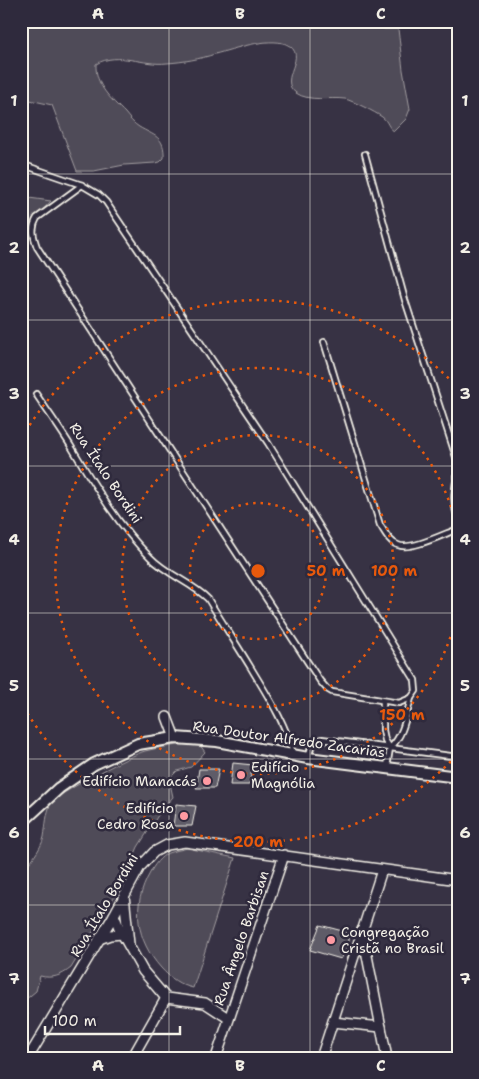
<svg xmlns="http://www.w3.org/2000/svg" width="479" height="1079" font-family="'Shantell Sans',sans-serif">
<rect width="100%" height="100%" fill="#373244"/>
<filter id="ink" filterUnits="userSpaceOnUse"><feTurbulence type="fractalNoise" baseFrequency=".02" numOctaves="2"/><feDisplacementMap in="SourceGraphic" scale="10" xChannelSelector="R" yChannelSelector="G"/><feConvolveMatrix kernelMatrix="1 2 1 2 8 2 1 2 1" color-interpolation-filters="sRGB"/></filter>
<g filter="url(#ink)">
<g fill="#504b59" stroke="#a29ea0">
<path d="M21,21H371L384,29H398L403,70L410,109L406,119L394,131C388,128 388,121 382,117C375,112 353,101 345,99C330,97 309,102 296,93C276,79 311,55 286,44C267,37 234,49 215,54C200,59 183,62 167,63C143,66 119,51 96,64C95,85 111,99 125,113C129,118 134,124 139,127C154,136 165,136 164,158L160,162L155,163L124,165L94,171H77L52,105L21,98Z"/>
<path d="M21,190L29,198L51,201L30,224L21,243Z"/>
<path d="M197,741L205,752L191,767L177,771L169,779L173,797L162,809L138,847L122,884L71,968C61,976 52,979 40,976L36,991L25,1000L28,1015L25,1016L21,1011V872C30,863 41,849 44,837C46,825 46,814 51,803C55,795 133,754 145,751C162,746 180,746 197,741Z"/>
<path d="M187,848L235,858L193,988C180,985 170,978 161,968C136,940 131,906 150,873C154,865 160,857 168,853C173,851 181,850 187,848Z"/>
</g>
<g fill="#5f5c67" stroke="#f4f1e8">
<path d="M233,763L253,765L249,785H230Z"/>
<path d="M199,769H219L215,788H196Z"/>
<path d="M176,804L196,806L192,826H173Z"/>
<path d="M320,925L350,933L348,947L341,959L310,950Z"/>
</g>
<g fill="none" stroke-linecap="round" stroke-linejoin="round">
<g stroke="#f4f1e8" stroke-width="8">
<g id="service">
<path d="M365,154L405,300L458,463"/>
<path d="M21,164L82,185L99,195L106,202L268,443L415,680L416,691L411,698L399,703L332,692L327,689L320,681L37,247C33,236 31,228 37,218L82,185"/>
<path d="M324,342L380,525C385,532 389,542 398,545C410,551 444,534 458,529"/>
<path d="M36,394C48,412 61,430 72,448C95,486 118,525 150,557C167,575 191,582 208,599C222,622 237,645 251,668C267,695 286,723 293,754"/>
<path d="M458,467C456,485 451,500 458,518"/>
<path d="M383,701V730L385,740L390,748L387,767"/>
<path d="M390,748C404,735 406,716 411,698"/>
<path d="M308,758L312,744L322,739L458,757"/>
</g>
</g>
<g stroke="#f4f1e8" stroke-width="12">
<g id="minor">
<path d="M167,717L175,738"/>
<path d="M124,895L129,944"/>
<path d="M114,915L120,930L143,971L166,998L205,1003L228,1018"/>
<path d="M362,930L387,1058"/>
<path d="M99,939L110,935L123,934"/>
<path d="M333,1022L381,1027"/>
<path d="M28,1058L114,915L140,867L154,852L167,845L185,842L458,880"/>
<path d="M132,1058L166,998"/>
<path d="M216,1058L284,855"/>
<path d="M321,1058L382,870"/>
</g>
</g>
<g stroke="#f4f1e8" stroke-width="14">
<path id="tertiary" d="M21,823L59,788L94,764L138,744L175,738L217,741L308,758L458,777"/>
</g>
<use href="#service" stroke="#2f2a3d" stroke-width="4.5"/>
<use href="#minor" stroke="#2f2a3d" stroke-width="9"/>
<use href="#tertiary" stroke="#2f2a3d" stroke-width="10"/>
</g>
</g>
<path fill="none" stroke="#f4f1e8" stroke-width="1" stroke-opacity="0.55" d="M169,21V1058M310,21V1058M21,174H458M21,320H458M21,466H458M21,613H458M21,759H458M21,905H458"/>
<g fill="none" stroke="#e8590c" stroke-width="2.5" stroke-dasharray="2.5 5">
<circle cx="258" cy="571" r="68"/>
<circle cx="258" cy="571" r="136"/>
<path d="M458 608A203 203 0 1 1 458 534"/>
<path d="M456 756A271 271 0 0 1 22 704M22 438A271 271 0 0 1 456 386"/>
</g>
<g fill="#ff9aa2" stroke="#2f2a3d" stroke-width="2">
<circle cx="241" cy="775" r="5"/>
<circle cx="207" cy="781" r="5"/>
<circle cx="184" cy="816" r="5"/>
<circle cx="331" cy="940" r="5"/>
</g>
<g text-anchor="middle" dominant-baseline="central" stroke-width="5" stroke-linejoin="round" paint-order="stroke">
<g font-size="14" fill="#f4f1e8" stroke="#2f2a3d">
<text transform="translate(106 473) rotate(56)">Rua Ítalo Bordini</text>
<text transform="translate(289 739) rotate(8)">Rua Doutor Alfredo Zacarias</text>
<text transform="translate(104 905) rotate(-59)">Rua Ítalo Bordini</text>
<text transform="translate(241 938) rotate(-71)">Rua Ângelo Barbisan</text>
</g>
<g font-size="14" fill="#f4f1e8" stroke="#2f2a3d" text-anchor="start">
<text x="251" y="767">Edifício<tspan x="251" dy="16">Magnólia</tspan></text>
<text x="197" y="781" text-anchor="end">Edifício Manacás</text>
<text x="174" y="808" text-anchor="end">Edifício<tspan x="174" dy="16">Cedro Rosa</tspan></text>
<text x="341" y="932">Congregação<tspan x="341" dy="16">Cristã no Brasil</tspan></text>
</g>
</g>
<circle cx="258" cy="571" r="8" fill="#e8590c" stroke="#2f2a3d" stroke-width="2.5"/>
<g font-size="15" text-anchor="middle" font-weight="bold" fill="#e8590c" stroke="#2f2a3d" stroke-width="5" stroke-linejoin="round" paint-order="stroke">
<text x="326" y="576">50 m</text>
<text x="394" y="576">100 m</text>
<text x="402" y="720">150 m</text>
<text x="258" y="847">200 m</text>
</g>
<rect width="479" height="1079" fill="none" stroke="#2f2a3d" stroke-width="55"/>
<path d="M45 1026v8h135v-8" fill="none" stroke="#f4f1e8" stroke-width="2.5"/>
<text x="52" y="1026" font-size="15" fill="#f4f1e8" stroke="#2f2a3d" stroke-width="4" paint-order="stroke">100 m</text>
<rect x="28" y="28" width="424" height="1024" fill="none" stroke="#f4f1e8" stroke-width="2"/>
<g font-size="16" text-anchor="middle" font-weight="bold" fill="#f4f1e8">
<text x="98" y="19">A</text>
<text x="240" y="19">B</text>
<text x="381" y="19">C</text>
<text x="14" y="106">1</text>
<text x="465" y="106">1</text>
<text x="14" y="253">2</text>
<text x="465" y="253">2</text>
<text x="14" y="399">3</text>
<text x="465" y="399">3</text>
<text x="14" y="545">4</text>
<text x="465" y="545">4</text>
<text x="14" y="691">5</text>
<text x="465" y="691">5</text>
<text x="14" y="838">6</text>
<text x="465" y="838">6</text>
<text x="14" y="984">7</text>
<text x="465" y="984">7</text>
<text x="98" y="1071">A</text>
<text x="240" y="1071">B</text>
<text x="381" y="1071">C</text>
</g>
</svg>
